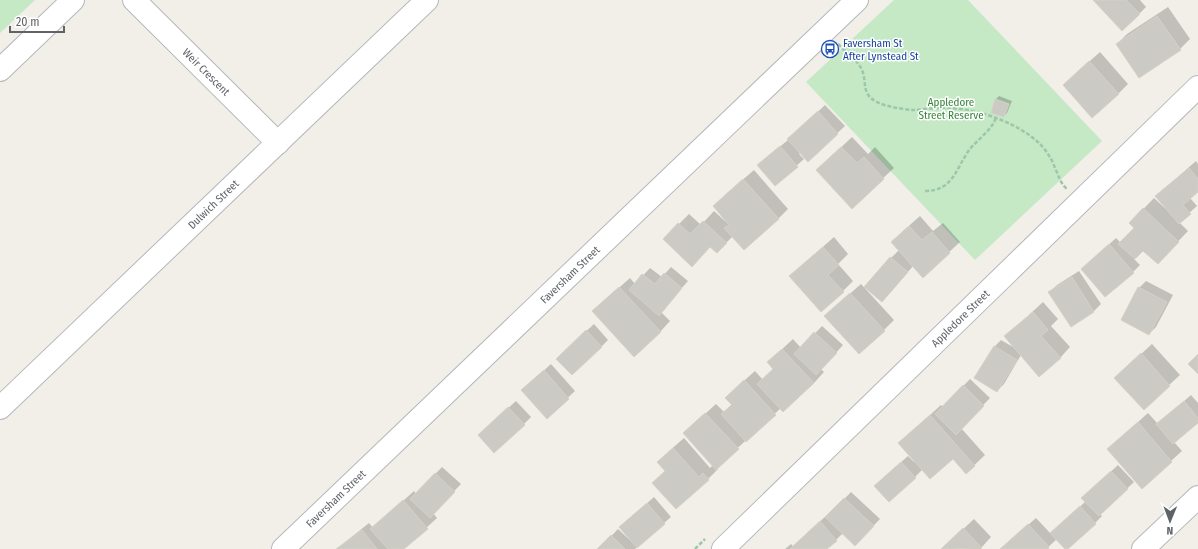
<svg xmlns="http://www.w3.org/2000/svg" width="1198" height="549" font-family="'Fira Sans Condensed',sans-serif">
<rect width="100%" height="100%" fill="#f1efe8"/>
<g fill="#c5e8c5">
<path d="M0,0H35L0,33Z"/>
<path d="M894,0H968L1102,141L975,260L806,82Z"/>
</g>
<g fill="#0003">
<path d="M1094,0H1140L1146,7L1139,14Z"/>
<path d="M1168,7L1190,39L1180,49L1117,44L1127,34Z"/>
<path d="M1100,52L1128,84L1118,94L1074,75Z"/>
<path d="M999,96L1012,101L1007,113L1004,116L996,99Z"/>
<path d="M825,105L845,126L808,160L801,152L799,154L804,159L775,185L765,159L788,140Z"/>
<path d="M852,137L868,154L875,147L894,168L852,207L817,170Z"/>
<path d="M1196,161L1198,164V191L1190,198L1197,206L1179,222L1188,231L1168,252L1143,249L1134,259L1140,265L1133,272L1089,263L1116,238L1121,243L1135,228L1130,223L1154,198L1167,210L1168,209L1156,196Z"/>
<path d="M754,170L788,209L778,219L733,236L717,252L711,246L692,265L679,224L689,214L701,225L714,211L725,221L726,220L724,196Z"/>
<path d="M920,216L933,231L943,223L960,242L923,276L913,266L889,294L891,258L899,250L902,232Z"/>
<path d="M834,237L848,254L838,264L853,281L843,291L801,266Z"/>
<path d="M671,267L688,281L661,312L670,321L660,332L604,301L630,278L635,284L650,268L662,277Z"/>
<path d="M1079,271L1101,304L1094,311L1071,326L1050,292L1057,285Z"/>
<path d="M1146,281L1173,295L1156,327L1149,334L1122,319L1139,288Z"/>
<path d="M861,284L894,320L884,330L836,306Z"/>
<path d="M1043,302L1058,319L1051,326L1070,347L1060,358L1021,355L1004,384L997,391L995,346L1001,340L1013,347L1005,337Z"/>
<path d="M594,324L608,340L601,347L564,352Z"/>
<path d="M822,326L843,345L821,369L824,372L814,383L781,408L717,467L718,469L708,479L676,508L666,471L668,452L684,438L710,468L713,465L695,423L716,404L724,412L732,404L736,388L755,371L763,380L774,368L779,352L793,339L801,348Z"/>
<path d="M1152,344L1180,375L1144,408L1126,368Z"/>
<path d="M551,364L575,391L547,417L529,384Z"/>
<path d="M970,379L990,398L961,428L985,455L967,472L954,458L923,469L915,477L882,479L908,456L914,462L916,461L899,443L941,405L943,407Z"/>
<path d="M1191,395L1198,403V422L1174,442L1182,451L1142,487L1108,449L1148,413L1158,424Z"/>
<path d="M516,401L531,417L524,424L486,428Z"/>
<path d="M1118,465L1134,482L1100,514L1102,516L1095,523L1066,549L1057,539L1046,549H1001L1036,518L1051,534L1086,501L1090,491Z"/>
<path d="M442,467L461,484L433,513L437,518L403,549H338L344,543L369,523L373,528L414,491L416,494Z"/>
<path d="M851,492L880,519L855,545L843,533L827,549H785L791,544L793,546L827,515L828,516Z"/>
<path d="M654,497L671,517L664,523L635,549H599L618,529L632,542L633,541L628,520Z"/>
<path d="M974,519L991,537L981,548V549H942Z"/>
</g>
<g fill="#cccac5" stroke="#d6d1c6">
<path d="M1093,0H1126L1140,14L1122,31Z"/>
<path d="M1157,16L1181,50L1139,78L1116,44Z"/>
<path d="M1089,61L1119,94L1092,118L1063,85Z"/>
<path d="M995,99L1009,104L1004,117L991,113Z"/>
<path d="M818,111L838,134L808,162L787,139Z"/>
<path d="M780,146L798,167L775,186L757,165Z"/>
<path d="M841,147L857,163L864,157L884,179L852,209L816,170Z"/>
<path d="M1189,168L1198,179V192L1183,205L1191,214L1179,224L1155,196Z"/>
<path d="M743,179L779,219L744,250L724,228L729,225L713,206Z"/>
<path d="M1143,208L1179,242L1158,264L1143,251L1135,259L1118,244L1134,228L1129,223Z"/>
<path d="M703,221L727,243L717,253L710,247L692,267L663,239L678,223L690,234Z"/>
<path d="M909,226L922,240L932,232L950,253L923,278L891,242Z"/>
<path d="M1109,244L1134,273L1105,297L1081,269Z"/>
<path d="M823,247L839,265L828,275L844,292L821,312L789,276Z"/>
<path d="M890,257L908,272L882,302L864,287Z"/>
<path d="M664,273L682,288L659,316L629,290L642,274L655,284Z"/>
<path d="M1072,277L1094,312L1071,327L1048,292Z"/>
<path d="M619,287L661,332L634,357L592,311Z"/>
<path d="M1138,287L1167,302L1149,335L1121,320Z"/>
<path d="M850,293L885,331L859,354L824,316Z"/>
<path d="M1033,312L1048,330L1041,336L1061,358L1039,377L1004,336Z"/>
<path d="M586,330L602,347L572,375L556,359Z"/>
<path d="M814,332L837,353L816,375L794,354Z"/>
<path d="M994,346L1017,360L997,392L974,378Z"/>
<path d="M782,349L814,383L783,412L757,384L773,369L767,362Z"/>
<path d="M1141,353L1170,386L1144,410L1114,378Z"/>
<path d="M1198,354V374L1188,364Z"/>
<path d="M544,370L569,399L547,419L521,390Z"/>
<path d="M744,380L776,415L746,442L721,414L732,405L725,398Z"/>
<path d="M963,385L984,406L956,435L935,414Z"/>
<path d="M1184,401L1198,418V423L1173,444L1156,424Z"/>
<path d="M508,407L525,425L494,453L478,435Z"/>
<path d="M705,413L739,449L716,470L683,433Z"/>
<path d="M930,415L975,466L966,474L953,459L930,479L898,443Z"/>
<path d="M1138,422L1172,462L1142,489L1107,449Z"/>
<path d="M673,448L699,477L703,473L709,480L676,509L652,483L665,471L657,462Z"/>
<path d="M901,462L916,478L889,502L874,486Z"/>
<path d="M1111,471L1128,489L1099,516L1081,498Z"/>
<path d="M435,473L455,492L430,518L410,499Z"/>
<path d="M844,498L874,526L855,546L825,517Z"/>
<path d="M403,500L428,529L404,549H388L370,529Z"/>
<path d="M647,503L665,524L637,548L619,527Z"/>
<path d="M1080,506L1096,524L1068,549H1065L1050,533Z"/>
<path d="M820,521L837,541L827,549H790Z"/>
<path d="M1028,524L1049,547L1048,549H1000Z"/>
<path d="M963,528L982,548L941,549Z"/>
<path d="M362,530L377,549H336Z"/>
<path d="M611,535L625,549H597Z"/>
</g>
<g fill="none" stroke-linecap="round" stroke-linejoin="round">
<g stroke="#b5b8bc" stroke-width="24">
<g id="minor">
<path id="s1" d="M134,0L278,143"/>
<path d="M0,70L73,0"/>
<path id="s2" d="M0,408L427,0"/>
<path id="s3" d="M283,549L857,0"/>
<path id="s4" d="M723,549L1198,87"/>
<path d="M1143,549L1198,497"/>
</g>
</g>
<g stroke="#9cc7a9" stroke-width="2.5" stroke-dasharray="4 2" stroke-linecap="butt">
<path d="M838,44C846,52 856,59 861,68C868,81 860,94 877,102C887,107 902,109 913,110C921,110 929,108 937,108C970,106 1014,120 1039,143C1046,150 1052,159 1055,168C1059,176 1060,183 1067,189"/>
<path d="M925,191C954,191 956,167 970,149C979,138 990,132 996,118"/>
<path d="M695,549L705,539"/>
</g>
<use href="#minor" stroke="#fff" stroke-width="22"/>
</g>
<defs>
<g id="bus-ring" transform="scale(0.9)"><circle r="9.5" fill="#fff" stroke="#1a4fb4" stroke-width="1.5"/><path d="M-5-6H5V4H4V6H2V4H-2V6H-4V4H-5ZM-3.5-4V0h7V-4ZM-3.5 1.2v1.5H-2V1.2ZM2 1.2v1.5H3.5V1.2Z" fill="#1a4fb4"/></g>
</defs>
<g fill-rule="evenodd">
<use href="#bus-ring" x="830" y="49"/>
</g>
<g text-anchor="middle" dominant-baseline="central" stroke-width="3" stroke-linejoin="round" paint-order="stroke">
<g font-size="11" fill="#164399" stroke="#fff" text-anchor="start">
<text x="843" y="43">Faversham St<tspan x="843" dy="13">After Lynstead St</tspan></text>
</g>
<g font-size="11" fill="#5f6368" stroke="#fff">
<text stroke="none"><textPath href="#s1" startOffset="102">Weir Crescent</textPath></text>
<text stroke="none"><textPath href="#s2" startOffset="295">Dulwich Street</textPath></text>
<text stroke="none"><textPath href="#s3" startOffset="397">Faversham Street</textPath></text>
<text stroke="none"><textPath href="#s4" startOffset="331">Appledore Street</textPath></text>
<text stroke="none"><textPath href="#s3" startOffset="73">Faversham Street</textPath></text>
</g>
<g font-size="11" fill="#348238" stroke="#fff">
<text x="951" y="102">Appledore<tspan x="951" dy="13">Street Reserve</tspan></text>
</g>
</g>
<g transform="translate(1170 521) rotate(181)" stroke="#ffffff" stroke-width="3" paint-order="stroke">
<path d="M0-3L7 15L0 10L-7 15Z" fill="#5f6368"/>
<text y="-6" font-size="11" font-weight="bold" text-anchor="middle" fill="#5f6368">N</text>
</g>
<path d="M10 26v6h54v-6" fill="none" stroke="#5f6368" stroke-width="2"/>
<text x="16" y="26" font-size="12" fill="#5f6368" stroke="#ffffff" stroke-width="3" paint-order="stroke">20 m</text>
</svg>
